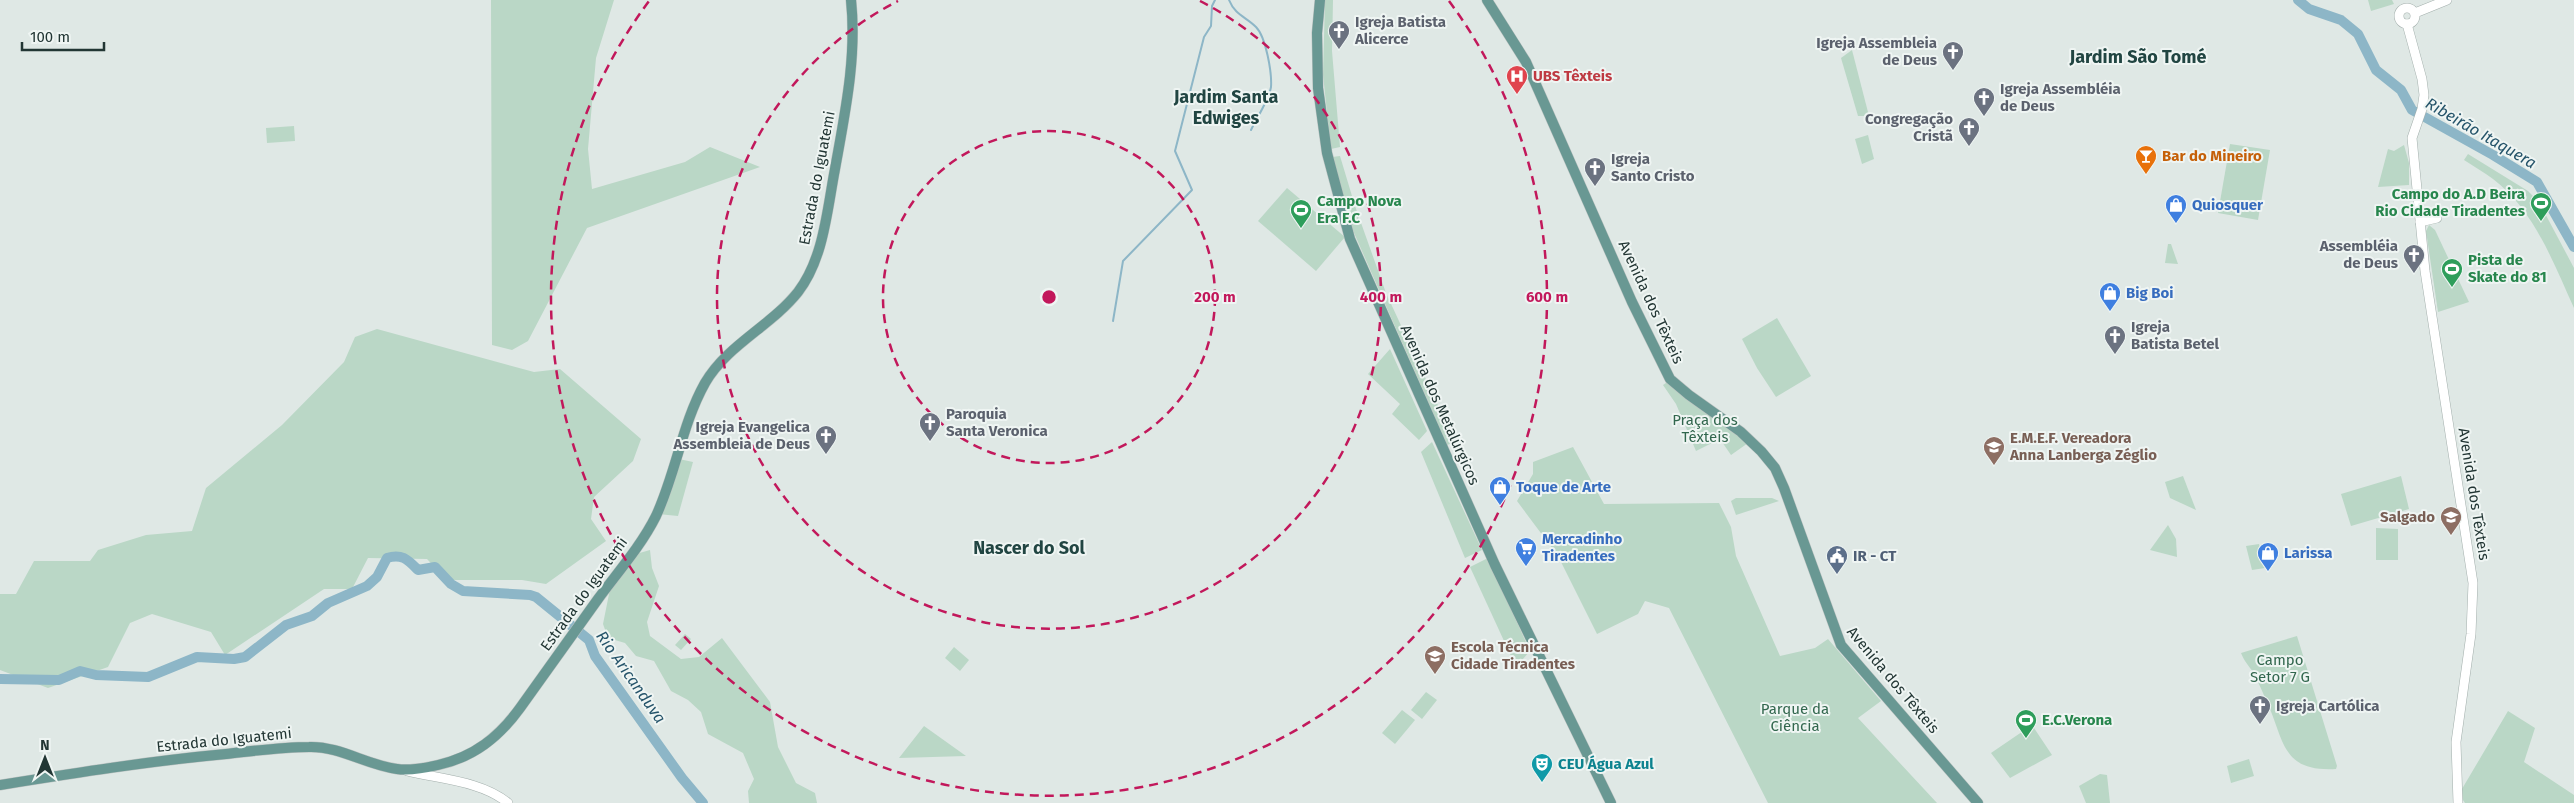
<svg xmlns="http://www.w3.org/2000/svg" width="2574" height="803" font-family="'Fira Sans',sans-serif">
<rect width="100%" height="100%" fill="#dfe8e5"/>
<g fill="#bad7c6">
<path d="M491,0H614L596,58L588,149L592,189L685,162L710,147L760,167L587,228L528,341L512,350L492,345Z"/>
<path d="M1325,0H1333L1332,51L1340,147L1331,149L1323,75Z"/>
<path d="M2368,0H2392L2394,4L2371,11Z"/>
<path d="M1852,50L1869,116H1858L1841,58Z"/>
<path d="M294,126L295,141L267,143L266,128Z"/>
<path d="M1868,135L1874,159L1862,164L1855,139Z"/>
<path d="M2230,144L2270,150L2258,220L2218,213Z"/>
<path d="M2404,145L2409,163V185L2378,187L2388,149L2394,151Z"/>
<path d="M2468,154L2528,191L2539,202L2574,268V308C2553,262 2534,210 2493,179C2484,172 2473,166 2464,160Z"/>
<path d="M1340,156L1355,206L1386,293L1455,442L1447,445L1351,226L1332,157Z"/>
<path d="M1287,188L1345,237L1316,271L1258,221Z"/>
<path d="M2429,225L2435,230L2469,302L2438,312L2426,231Z"/>
<path d="M2168,244H2171L2178,264L2165,263Z"/>
<path d="M1777,318L1811,376L1776,397L1757,368L1742,339Z"/>
<path d="M377,329L534,372L560,369L641,439L633,461L594,497L591,519L606,541L546,584L522,580H447L427,559L368,558L352,589H324L225,655L211,632L152,614L130,623L108,667L48,688L0,670V594H16L34,561H90L98,550L146,535L192,531L206,488L282,425L344,362L355,337Z"/>
<path d="M1390,349L1427,431L1419,440L1392,414L1400,404L1368,374Z"/>
<path d="M1669,381L1748,443L1731,455L1720,439L1696,451L1676,404L1663,385Z"/>
<path d="M1432,442L1482,550L1465,558L1421,452Z"/>
<path d="M1573,447L1604,504L1719,503L1731,527L1736,556L1780,656L1815,648L1828,639L1881,701L1858,718L1937,803H1768L1669,608L1645,601L1638,614L1597,634L1558,556L1517,501L1533,474V462Z"/>
<path d="M679,459L693,462L678,516L658,514Z"/>
<path d="M2183,476L2196,510L2170,498L2165,482Z"/>
<path d="M2401,476L2409,509L2351,526L2341,494Z"/>
<path d="M1736,498H1772L1779,501L1736,515L1731,501Z"/>
<path d="M2168,525L2176,539L2177,557L2150,550Z"/>
<path d="M2376,528L2398,529V560H2376Z"/>
<path d="M2259,544L2265,568L2252,570L2246,546Z"/>
<path d="M650,550L652,568L659,586L647,622L650,636L681,659L699,657L722,638L770,702L778,747L796,783L815,793L817,803H749L748,791L754,779L743,753L708,734L701,712L688,700L671,691L654,661L636,656L625,643L608,638L603,624L610,589L636,554Z"/>
<path d="M1488,558L1530,651L1516,667L1470,567Z"/>
<path d="M685,634L691,639L681,650L675,645Z"/>
<path d="M2297,636L2337,766L2336,769C2280,772 2285,740 2266,700C2262,691 2258,681 2253,672C2249,666 2244,661 2241,653Z"/>
<path d="M954,647L969,660L960,671L945,658Z"/>
<path d="M1426,692L1437,700L1422,719L1411,710Z"/>
<path d="M1402,710L1415,720L1395,744L1382,733Z"/>
<path d="M2508,711L2535,728L2524,762L2574,795V803H2465L2459,794Z"/>
<path d="M2032,725L2052,755L2010,778L1991,753Z"/>
<path d="M924,726L966,756L899,758Z"/>
<path d="M2249,759L2254,776L2231,783L2227,766Z"/>
<path d="M2100,774L2107,775L2110,803H2086L2079,786Z"/>
</g>
<g fill="none" stroke-linecap="round" stroke-linejoin="round">
<g stroke="#8db6c7" stroke-width="2">
<path d="M1229,0C1235,15 1246,17 1256,27C1266,37 1272,73 1271,87C1269,100 1257,117 1251,130"/>
<path d="M1113,321L1123,261L1192,190L1175,151L1204,37L1211,26L1212,6L1215,0"/>
</g>
<g stroke="#8db6c7" stroke-width="10">
<path d="M2298,0L2309,9L2341,20L2358,34L2376,70L2401,90L2412,110L2493,155L2537,182L2574,247"/>
<path d="M0,679L59,680L80,671L96,675L148,677L197,657L234,659L245,657L286,625L312,616L328,603L367,586L377,577L387,558C402,553 408,560 418,570L435,567L451,584L463,591L530,595L536,597L589,640L595,656L682,778L703,803"/>
</g>
<g stroke="#a3afac" stroke-width="10">
<g id="minor">
<circle cx="2407" cy="16" r="8"/>
<path d="M2415,13L2447,0"/>
<path d="M2407,24L2422,79L2424,95L2422,109L2412,138L2425,271L2473,583L2471,634L2456,742L2458,803"/>
<path d="M2420,222L2437,218"/>
<path d="M407,771C439,779 482,781 508,803"/>
</g>
</g>
<g stroke="#bdc3c2" stroke-width="11">
<g id="major">
<path d="M1320,0L1317,33L1318,88L1327,153L1350,239L1495,565L1611,803"/>
<path d="M1487,0L1526,62L1632,302L1670,379L1689,395L1741,432L1761,451L1775,468L1784,488L1841,645L1978,803"/>
<path d="M0,785C75,773 150,761 226,754C253,751 281,747 309,747C340,746 366,765 397,769C410,771 425,768 438,765C474,757 499,737 520,708C546,672 572,635 598,599C618,572 641,546 656,516C676,473 682,424 705,383C727,345 771,326 798,292C824,258 827,210 835,169C845,113 857,57 851,0"/>
</g>
</g>
<use href="#minor" stroke="#fff" stroke-width="9"/>
<use href="#major" stroke="#699893" stroke-width="10"/>
</g>
<g fill="none" stroke="#c2185b" stroke-width="2.5" stroke-dasharray="9 6">
<circle cx="1049" cy="297" r="166"/>
<path d="M1200 1A332 332 0 1 1 898 1"/>
<path d="M1449 1A498 498 0 1 1 649 1"/>
</g>
<defs>
<g id="church-pin" transform="scale(1.125)"><path d="M0 17L-7.5 6A9.5 9.5 0 1 1 7.5 6Z" fill="#6b7280" stroke="#eff5f3"/><path d="M-1.2-6h2.4v3.5h3.3v2.4h-3.3V6h-2.4V-.1h-3.3v-2.4h3.3Z" fill="#fff"/></g>
<g id="hospital-pin" transform="scale(1.125)"><path d="M0 17L-7.5 6A9.5 9.5 0 1 1 7.5 6Z" fill="#e0444e" stroke="#eff5f3"/><path d="M-5-5h3v3.5h4V-5h3V5h-3V1.5h-4V5h-3Z" fill="#fff"/></g>
<g id="bar-pin" transform="scale(1.125)"><path d="M0 17L-7.5 6A9.5 9.5 0 1 1 7.5 6Z" fill="#e8710a" stroke="#eff5f3"/><path d="M-6-5H6L.8 .8V4.5H3.5V6h-7V4.5H-.8V.8Z" fill="#fff"/></g>
<g id="stadium-pin" transform="scale(1.125)"><path d="M0 17L-7.5 6A9.5 9.5 0 1 1 7.5 6Z" fill="#2e9e5b" stroke="#eff5f3"/><path d="M0-5a6.5 5 0 1 0 0 10a6.5 5 0 1 0 0-10ZM-3.5-1.8h7v3.6h-7Z" fill="#fff"/></g>
<g id="shop-pin" transform="scale(1.125)"><path d="M0 17L-7.5 6A9.5 9.5 0 1 1 7.5 6Z" fill="#3f7fe0" stroke="#eff5f3"/><path d="M-5-2.5h2.3a2.7 3.5 0 0 1 5.4 0H5L5.5 6h-11ZM-1.5-2.5h3a1.5 2.3 0 0 0-3 0Z" fill="#fff"/></g>
<g id="school-pin" transform="scale(1.125)"><path d="M0 17L-7.5 6A9.5 9.5 0 1 1 7.5 6Z" fill="#8d6e63" stroke="#eff5f3"/><path d="M0-5L7-2L0 1L-7-2ZM-4 1L0 2.5L4 1V4Q0 6-4 4Z" fill="#fff"/></g>
<g id="supermarket-pin" transform="scale(1.125)"><path d="M0 17L-7.5 6A9.5 9.5 0 1 1 7.5 6Z" fill="#3f7fe0" stroke="#eff5f3"/><path d="M-6-5.5h2.5l.6 2H6L4.5 2H-2.5L-4.4-4H-6ZM-1.5 3.2a1.3 1.3 0 1 0 .1 0ZM3 3.2a1.3 1.3 0 1 0 .1 0Z" fill="#fff"/></g>
<g id="civic-pin" transform="scale(1.125)"><path d="M0 17L-7.5 6A9.5 9.5 0 1 1 7.5 6Z" fill="#5c6f8a" stroke="#eff5f3"/><path d="M-.6-6.5H3V-4.5H.6V-3L4-1V1h2V6H-6V1h2V-1L-.6-3ZM-1.2 2.5V6h2.4V2.5Z" fill="#fff"/></g>
<g id="university-pin" transform="scale(1.125)"><path d="M0 17L-7.5 6A9.5 9.5 0 1 1 7.5 6Z" fill="#8d6e63" stroke="#eff5f3"/><path d="M0-5L7-2L0 1L-7-2ZM-4 1L0 2.5L4 1V4Q0 6-4 4Z" fill="#fff"/></g>
<g id="theatre-pin" transform="scale(1.125)"><path d="M0 17L-7.5 6A9.5 9.5 0 1 1 7.5 6Z" fill="#0f9aa8" stroke="#eff5f3"/><path d="M-5-5.5Q0-4 5-5.5V0Q5 5 0 6Q-5 5-5 0ZM-3.3-2.5H-1v1.5H-3.3ZM1-2.5H3.3v1.5H1ZM-2.8 1Q0 5.5 2.8 1Z" fill="#fff"/></g>
</defs>
<g fill-rule="evenodd">
<use href="#church-pin" x="1339" y="31"/>
<use href="#church-pin" x="1953" y="52"/>
<use href="#hospital-pin" x="1517" y="76"/>
<use href="#church-pin" x="1984" y="98"/>
<use href="#church-pin" x="1969" y="128"/>
<use href="#bar-pin" x="2146" y="156"/>
<use href="#church-pin" x="1595" y="168"/>
<use href="#stadium-pin" x="2541" y="203"/>
<use href="#shop-pin" x="2176" y="205"/>
<use href="#stadium-pin" x="1301" y="210"/>
<use href="#church-pin" x="2414" y="255"/>
<use href="#stadium-pin" x="2452" y="269"/>
<use href="#shop-pin" x="2110" y="293"/>
<use href="#church-pin" x="2115" y="336"/>
<use href="#church-pin" x="930" y="423"/>
<use href="#church-pin" x="826" y="436"/>
<use href="#school-pin" x="1994" y="447"/>
<use href="#shop-pin" x="1500" y="487"/>
<use href="#school-pin" x="2451" y="517"/>
<use href="#supermarket-pin" x="1526" y="548"/>
<use href="#shop-pin" x="2268" y="553"/>
<use href="#civic-pin" x="1837" y="556"/>
<use href="#university-pin" x="1435" y="656"/>
<use href="#church-pin" x="2260" y="706"/>
<use href="#stadium-pin" x="2026" y="720"/>
<use href="#theatre-pin" x="1542" y="764"/>
</g>
<g text-anchor="middle" dominant-baseline="central" stroke-width="4" stroke-linejoin="round" paint-order="stroke">
<g font-size="15" font-weight="bold" fill="#5b616d" stroke="#eff5f3" text-anchor="start">
<text x="1355" y="22">Igreja Batista<tspan x="1355" dy="17">Alicerce</tspan></text>
<text x="1937" y="43" text-anchor="end">Igreja Assembleia<tspan x="1937" dy="17">de Deus</tspan></text>
<text x="2000" y="89">Igreja Assembléia<tspan x="2000" dy="17">de Deus</tspan></text>
<text x="1953" y="119" text-anchor="end">Congregação<tspan x="1953" dy="17">Cristã</tspan></text>
<text x="1611" y="159">Igreja<tspan x="1611" dy="17">Santo Cristo</tspan></text>
<text x="2398" y="246" text-anchor="end">Assembléia<tspan x="2398" dy="17">de Deus</tspan></text>
<text x="2131" y="327">Igreja<tspan x="2131" dy="17">Batista Betel</tspan></text>
<text x="946" y="414">Paroquia<tspan x="946" dy="17">Santa Veronica</tspan></text>
<text x="810" y="427" text-anchor="end">Igreja Evangelica<tspan x="810" dy="17">Assembleia de Deus</tspan></text>
<text x="2276" y="706">Igreja Cartólica</text>
</g>
<g font-size="15" font-weight="bold" fill="#be3a42" stroke="#eff5f3" text-anchor="start">
<text x="1533" y="76">UBS Têxteis</text>
</g>
<g font-size="15" font-weight="bold" fill="#c56008" stroke="#eff5f3" text-anchor="start">
<text x="2162" y="156">Bar do Mineiro</text>
</g>
<g font-size="15" fill="#223634" stroke="#eff5f3">
<text transform="translate(817 178) rotate(-79)">Estrada do Iguatemi</text>
<text transform="translate(1651 302) rotate(65)">Avenida dos Têxteis</text>
<text transform="translate(1440 405) rotate(66)">Avenida dos Metalúrgicos</text>
<text transform="translate(2474 494) rotate(81)">Avenida dos Têxteis</text>
<text transform="translate(584 594) rotate(-54)">Estrada do Iguatemi</text>
<text transform="translate(1893 680) rotate(50)">Avenida dos Têxteis</text>
<text transform="translate(224 740) rotate(-6)">Estrada do Iguatemi</text>
</g>
<g font-size="15" font-weight="bold" fill="#27864d" stroke="#eff5f3" text-anchor="start">
<text x="2525" y="194" text-anchor="end">Campo do A.D Beira<tspan x="2525" dy="17">Rio Cidade Tiradentes</tspan></text>
<text x="1317" y="201">Campo Nova<tspan x="1317" dy="17">Era F.C</tspan></text>
<text x="2468" y="260">Pista de<tspan x="2468" dy="17">Skate do 81</tspan></text>
<text x="2042" y="720">E.C.Verona</text>
</g>
<g font-size="15" font-weight="bold" fill="#366cbe" stroke="#eff5f3" text-anchor="start">
<text x="2192" y="205">Quiosquer</text>
<text x="2126" y="293">Big Boi</text>
<text x="1516" y="487">Toque de Arte</text>
<text x="1542" y="539">Mercadinho<tspan x="1542" dy="17">Tiradentes</tspan></text>
<text x="2284" y="553">Larissa</text>
</g>
<g font-size="15" fill="#32674e" stroke="#eff5f3">
<text x="1705" y="420">Praça dos<tspan x="1705" dy="17">Têxteis</tspan></text>
<text x="2280" y="660">Campo<tspan x="2280" dy="17">Setor 7 G</tspan></text>
<text x="1795" y="709">Parque da<tspan x="1795" dy="17">Ciência</tspan></text>
</g>
<g font-size="15" font-weight="bold" fill="#785e54" stroke="#eff5f3" text-anchor="start">
<text x="2010" y="438">E.M.E.F. Vereadora<tspan x="2010" dy="17">Anna Lanberga Zéglio</tspan></text>
<text x="2435" y="517" text-anchor="end">Salgado</text>
<text x="1451" y="647">Escola Técnica<tspan x="1451" dy="17">Cidade Tiradentes</tspan></text>
</g>
<g font-size="15" font-weight="bold" fill="#4e5e75" stroke="#eff5f3" text-anchor="start">
<text x="1853" y="556">IR - CT</text>
</g>
<g font-size="15" font-weight="bold" fill="#0d838f" stroke="#eff5f3" text-anchor="start">
<text x="1558" y="764">CEU Água Azul</text>
</g>
<g font-size="16" font-style="italic" fill="#25546a" stroke="#eff5f3">
<text transform="translate(2481 133) rotate(30)">Ribeirão Itaquera</text>
<text transform="translate(631 677) rotate(55)">Rio Aricanduva</text>
</g>
<g font-size="18" font-weight="bold" fill="#214542" stroke="#eff5f3">
<text x="2138" y="57">Jardim São Tomé</text>
<text x="1226" y="97">Jardim Santa<tspan x="1226" dy="21">Edwiges</tspan></text>
<text x="1029" y="548">Nascer do Sol</text>
</g>
</g>
<circle cx="1049" cy="297" r="8" fill="#c2185b" stroke="#eff5f3" stroke-width="2.5"/>
<g font-size="15" text-anchor="middle" font-weight="bold" fill="#c2185b" stroke="#eff5f3" stroke-width="4" stroke-linejoin="round" paint-order="stroke">
<text x="1215" y="302">200 m</text>
<text x="1381" y="302">400 m</text>
<text x="1547" y="302">600 m</text>
</g>
<g transform="translate(45 758)" stroke="#eff5f3" stroke-width="4" paint-order="stroke">
<path d="M0-4L9 19L0 12L-9 19Z" fill="#223634"/>
<text y="-8" font-size="14" font-weight="bold" text-anchor="middle" fill="#223634">N</text>
</g>
<path d="M22 42v8h82v-8" fill="none" stroke="#223634" stroke-width="2.5"/>
<text x="30" y="42" font-size="15" fill="#223634" stroke="#eff5f3" stroke-width="4" paint-order="stroke">100 m</text>
</svg>
